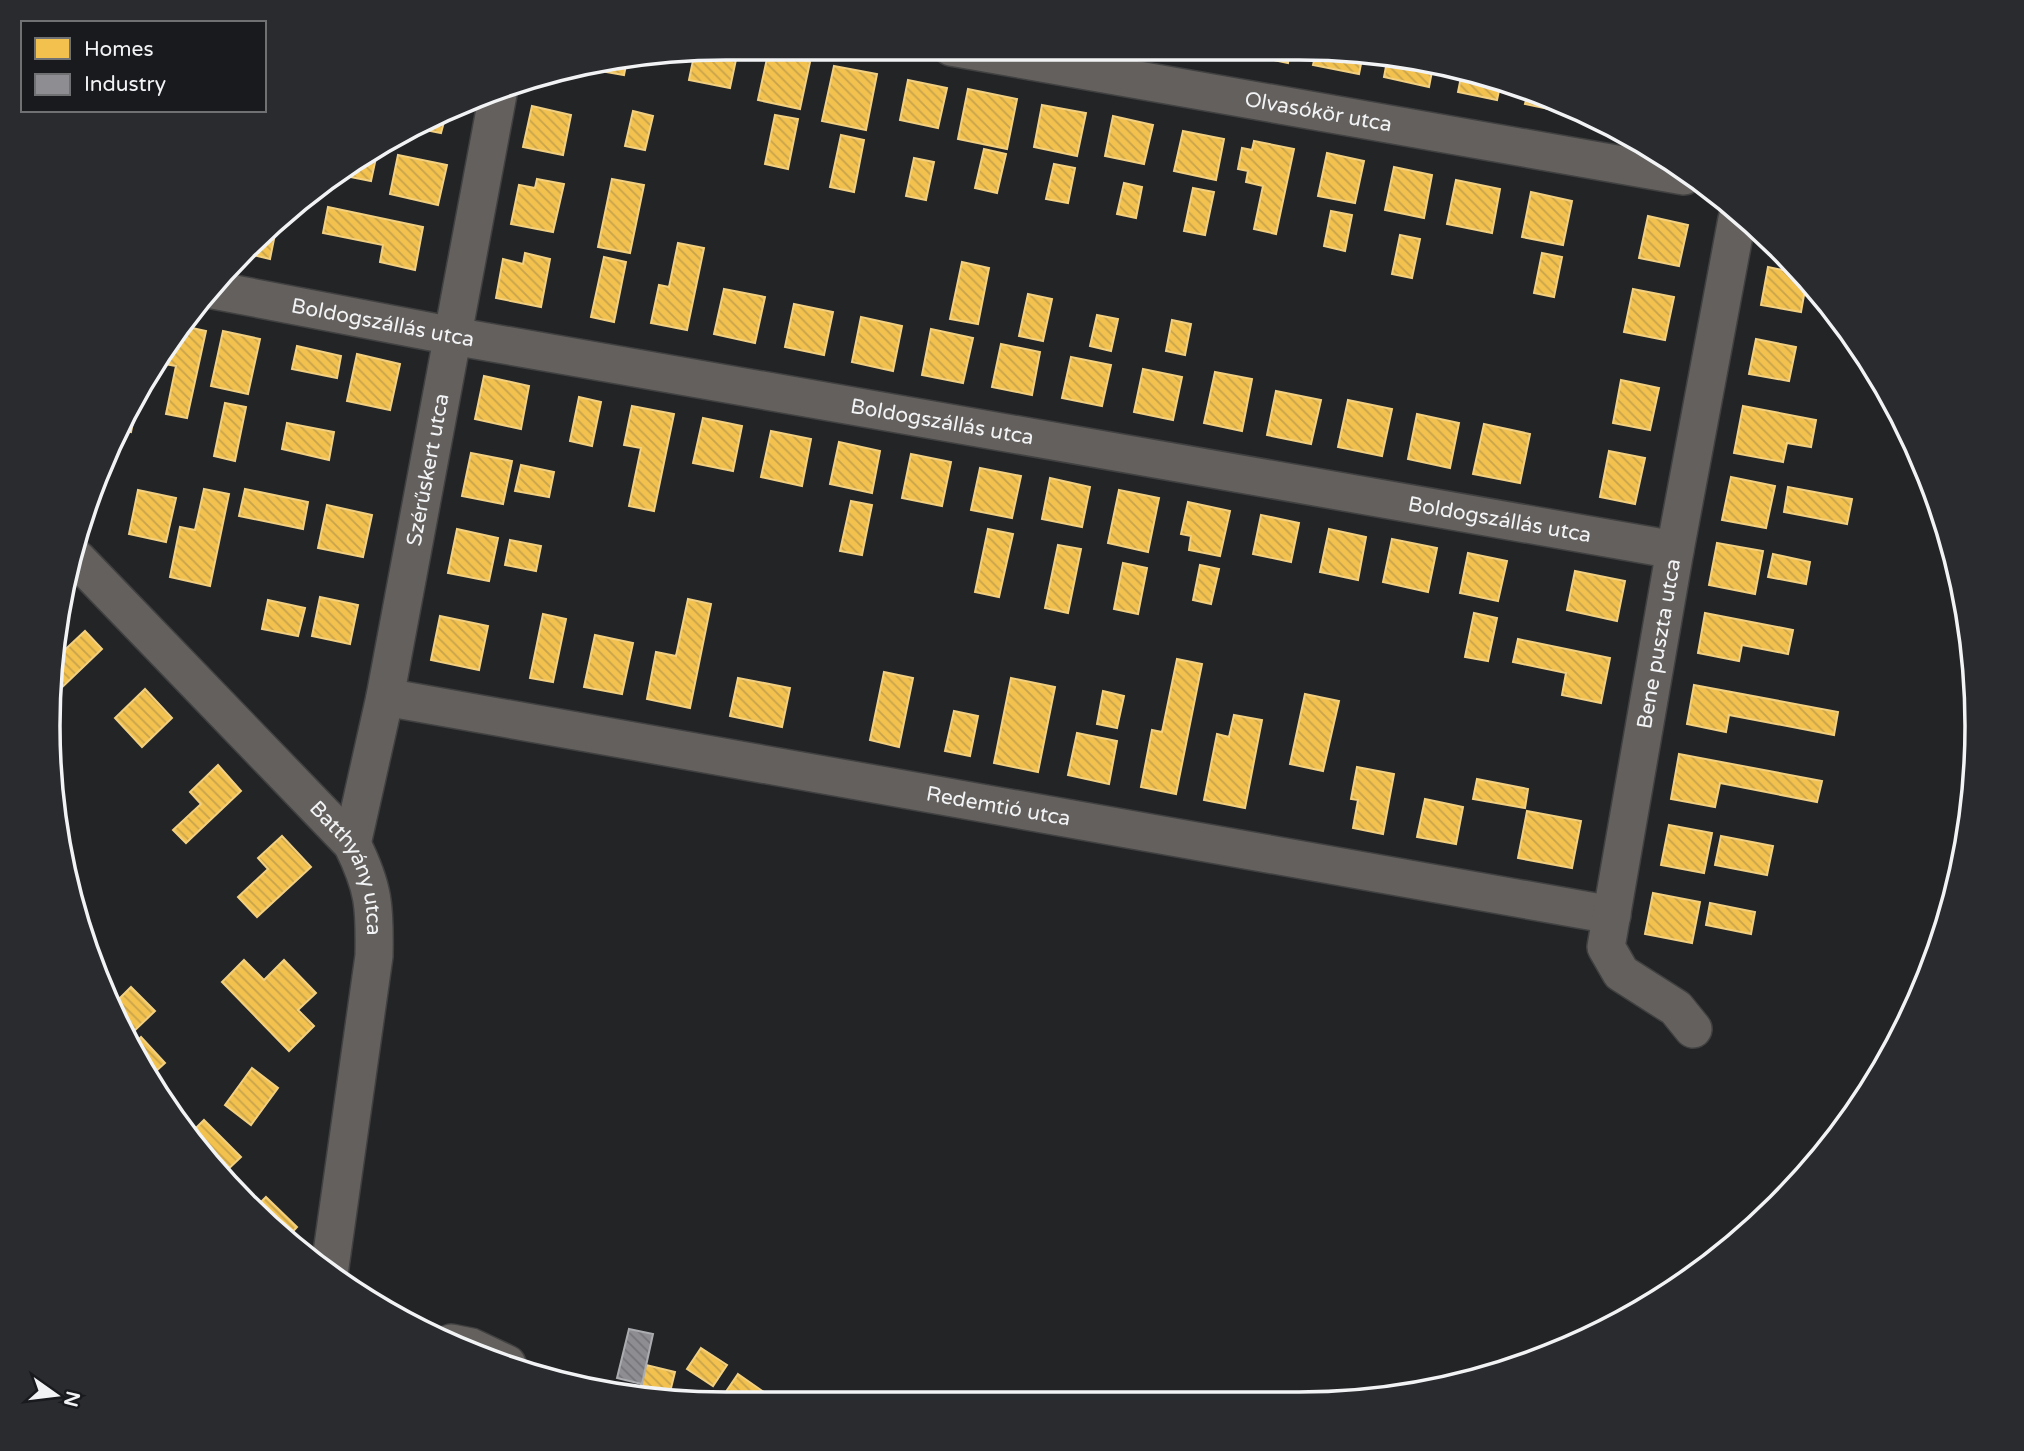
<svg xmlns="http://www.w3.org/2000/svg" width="2024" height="1451" font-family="'Varela Round',sans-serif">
<defs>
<pattern id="homes-back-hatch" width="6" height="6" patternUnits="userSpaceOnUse" patternTransform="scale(1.75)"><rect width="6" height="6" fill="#f2c14e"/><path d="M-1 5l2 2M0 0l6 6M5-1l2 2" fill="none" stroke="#c8a34d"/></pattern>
<pattern id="industry-back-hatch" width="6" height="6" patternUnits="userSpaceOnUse" patternTransform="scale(1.75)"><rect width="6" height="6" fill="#8d8d92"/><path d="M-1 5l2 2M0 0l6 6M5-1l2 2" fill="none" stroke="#757579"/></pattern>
</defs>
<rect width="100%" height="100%" fill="#232426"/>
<g fill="url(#homes-back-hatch)" stroke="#f2d080" stroke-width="2">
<path d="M724,47L738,50L730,88L689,80L695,51Z"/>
<path d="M1252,47H1291L1288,63L1251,55Z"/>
<path d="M1317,49L1363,54L1359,74L1313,65Z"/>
<path d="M768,54L810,62L800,109L758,100Z"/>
<path d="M1388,56L1434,61L1429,87L1384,77Z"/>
<path d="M627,60L624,75L606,72L608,63Z"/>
<path d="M834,66L877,74L866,130L822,121Z"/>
<path d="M1462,72L1500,86L1497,100L1458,92Z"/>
<path d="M908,80L947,88L938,128L900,120Z"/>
<path d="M968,89L1017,99L1007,149L958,139Z"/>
<path d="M1527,96L1568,112L1567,113L1525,104Z"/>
<path d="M1042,105L1086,113L1077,156L1034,147Z"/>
<path d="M532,106L571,115L563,155L523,147Z"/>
<path d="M633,111L653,116L645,150L625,146Z"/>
<path d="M775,115L798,119L788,169L765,164Z"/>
<path d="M1113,116L1153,125L1144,164L1105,156Z"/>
<path d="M445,118L441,133L421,129Z"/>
<path d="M1183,131L1224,139L1216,180L1174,171Z"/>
<path d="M841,135L864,140L854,192L830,187Z"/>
<path d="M1254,141L1294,149L1276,234L1254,229L1263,186L1246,182L1248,171L1238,169L1242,148L1252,150Z"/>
<path d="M984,149L1006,154L997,193L975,188Z"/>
<path d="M370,152L377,153L371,181L335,174L349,161Z"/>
<path d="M1327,153L1364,161L1355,203L1318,196Z"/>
<path d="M398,155L447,165L438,205L390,194Z"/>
<path d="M914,158L934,162L926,200L906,196Z"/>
<path d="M1054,164L1075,168L1068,203L1046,199Z"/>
<path d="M1394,167L1432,175L1424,218L1385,210Z"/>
<path d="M537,179L564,184L553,232L511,224L519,185L535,188Z"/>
<path d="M612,179L644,185L630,253L598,247Z"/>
<path d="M1456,180L1500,189L1492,233L1447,224Z"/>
<path d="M1124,183L1142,187L1136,218L1117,214Z"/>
<path d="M1193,188L1214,192L1205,235L1184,231Z"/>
<path d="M1531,192L1572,201L1563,245L1522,237Z"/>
<path d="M328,207L423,227L415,270L380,262L383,245L323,233Z"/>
<path d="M1331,211L1352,215L1345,251L1324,246Z"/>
<path d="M1648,216L1688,225L1679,266L1639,258Z"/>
<path d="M277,224L270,259L244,253Z"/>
<path d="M1400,235L1420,239L1412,278L1392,274Z"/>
<path d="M678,243L704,248L687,330L651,323L659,285L669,287Z"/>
<path d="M525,253L550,259L541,307L496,298L503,259L523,264Z"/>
<path d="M1542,253L1562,257L1554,297L1534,293Z"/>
<path d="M604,257L626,262L614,322L591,317Z"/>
<path d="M962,262L989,268L978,324L950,319Z"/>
<path d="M1768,267L1803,274L1823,299L1804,295L1801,312L1761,305Z"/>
<path d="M724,289L765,297L755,343L714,334Z"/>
<path d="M1633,289L1674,297L1665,340L1624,332Z"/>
<path d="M1028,294L1052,299L1043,341L1019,336Z"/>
<path d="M794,304L833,312L824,355L785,347Z"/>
<path d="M1097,315L1118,319L1111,351L1090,346Z"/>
<path d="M861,317L902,326L893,371L852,362Z"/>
<path d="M1172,320L1191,324L1185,355L1166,351Z"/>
<path d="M183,326L206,331L187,418L166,414L176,366L159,363Z"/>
<path d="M931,329L973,338L963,383L922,375Z"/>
<path d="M223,331L260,339L248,394L211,386Z"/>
<path d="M1756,339L1796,347L1789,381L1749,374Z"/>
<path d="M1001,344L1040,352L1032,395L992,387Z"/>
<path d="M297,346L341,356L337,378L292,369Z"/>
<path d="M357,354L400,364L390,410L347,401Z"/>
<path d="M1071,357L1111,365L1102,406L1062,398Z"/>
<path d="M1143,369L1182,377L1173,420L1134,412Z"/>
<path d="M1215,372L1252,379L1242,431L1204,423Z"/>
<path d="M484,376L529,386L521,429L475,419Z"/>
<path d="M1621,380L1659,388L1650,430L1613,423Z"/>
<path d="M1276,391L1321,400L1311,444L1267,435Z"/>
<path d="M139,393L131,432L116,429L117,426Z"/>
<path d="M579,397L601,402L592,446L570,441Z"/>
<path d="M1348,400L1392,409L1382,456L1338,447Z"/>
<path d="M225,403L246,407L235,461L214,456Z"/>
<path d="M632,406L674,414L654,511L629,506L641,448L624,445Z"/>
<path d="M1743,406L1816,420L1811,447L1787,443L1783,462L1734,453Z"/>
<path d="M1417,414L1459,423L1450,468L1408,459Z"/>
<path d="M703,418L742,426L733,471L693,463Z"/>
<path d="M287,423L334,432L329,460L282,449Z"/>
<path d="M1484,424L1530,434L1520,483L1473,474Z"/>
<path d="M771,431L811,439L802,486L761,477Z"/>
<path d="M839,442L880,451L872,493L830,484Z"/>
<path d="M1609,451L1645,458L1635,504L1600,497Z"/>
<path d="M471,453L512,461L503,504L462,496Z"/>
<path d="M911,454L951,462L942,506L902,498Z"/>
<path d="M521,465L554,472L549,497L515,491Z"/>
<path d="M980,468L1021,476L1012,518L971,510Z"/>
<path d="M1731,477L1775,486L1766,528L1722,520Z"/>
<path d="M1050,478L1090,487L1082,527L1042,519Z"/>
<path d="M1788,487L1852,499L1847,524L1784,512Z"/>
<path d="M204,489L229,494L210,586L170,577L180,527L195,530Z"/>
<path d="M245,489L308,502L303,529L239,516Z"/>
<path d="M138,490L176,498L166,542L129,534Z"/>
<path d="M1119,490L1159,498L1148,552L1108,543Z"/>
<path d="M851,501L872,505L862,555L840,551Z"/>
<path d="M1188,502L1230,511L1220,556L1189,550L1191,536L1181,534Z"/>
<path d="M327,505L372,515L363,557L318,548Z"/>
<path d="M1261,515L1299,523L1291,562L1253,554Z"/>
<path d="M457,529L498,538L489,581L448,573Z"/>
<path d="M988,529L1013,534L999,597L975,592Z"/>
<path d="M1329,529L1366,537L1358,580L1320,572Z"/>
<path d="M1392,539L1437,548L1428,592L1383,582Z"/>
<path d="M510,540L541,546L536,571L505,565Z"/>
<path d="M1717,543L1763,551L1755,594L1709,585Z"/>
<path d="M1058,545L1081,549L1068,613L1045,608Z"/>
<path d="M1468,553L1507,561L1498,601L1460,593Z"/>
<path d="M1773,554L1810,562L1806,584L1768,577Z"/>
<path d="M1123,563L1147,568L1138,614L1114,609Z"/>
<path d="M1200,565L1219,569L1211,604L1193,600Z"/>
<path d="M1575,571L1625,581L1617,621L1567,610Z"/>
<path d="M320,597L358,605L350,644L312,636Z"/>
<path d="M688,599L711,604L690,708L647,699L656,652L676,656Z"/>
<path d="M268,600L305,608L298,636L262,629Z"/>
<path d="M1474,613L1497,618L1488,661L1465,657Z"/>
<path d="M1705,613L1793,630L1788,654L1742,645L1739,661L1698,653Z"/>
<path d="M543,614L566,619L553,682L530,678Z"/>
<path d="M440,616L488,626L479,670L431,660Z"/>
<path d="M85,631L102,649L54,695L53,661Z"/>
<path d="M595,635L633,643L622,694L584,687Z"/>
<path d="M1518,639L1610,658L1601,703L1562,695L1566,673L1513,662Z"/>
<path d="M1177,659L1202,664L1176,794L1141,787L1152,730L1162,732Z"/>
<path d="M884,672L913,678L899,747L870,740Z"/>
<path d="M738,678L790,688L782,727L730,716Z"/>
<path d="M1011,678L1055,687L1038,772L994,763Z"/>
<path d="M1694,685L1838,712L1834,735L1729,715L1726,732L1687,724Z"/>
<path d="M145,689L172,718L142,747L115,718Z"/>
<path d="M1103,691L1124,696L1117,728L1097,724Z"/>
<path d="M1305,694L1339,701L1323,771L1290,764Z"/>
<path d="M954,711L978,716L970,756L945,751Z"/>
<path d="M1234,715L1262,720L1245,808L1204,800L1217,734L1229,737Z"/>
<path d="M1077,733L1117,741L1109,784L1068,775Z"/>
<path d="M1679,754L1822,781L1817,802L1720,783L1715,807L1671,799Z"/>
<path d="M218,765L241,791L186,843L173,830L201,804L190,792Z"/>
<path d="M1357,767L1394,774L1383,834L1353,828L1358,800L1351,799Z"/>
<path d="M1477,779L1528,789L1525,808L1473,799Z"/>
<path d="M1425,799L1463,807L1456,844L1417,837Z"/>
<path d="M1527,811L1581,821L1572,868L1518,858Z"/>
<path d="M1669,825L1712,833L1704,873L1661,865Z"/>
<path d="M282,836L311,867L257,917L238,897L268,869L258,858Z"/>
<path d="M1721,836L1773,846L1767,875L1715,865Z"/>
<path d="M1653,893L1700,902L1692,943L1645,934Z"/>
<path d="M1710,903L1755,912L1751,934L1706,925Z"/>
<path d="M244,960L264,980L284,960L316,993L298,1010L314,1026L289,1051L222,982Z"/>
<path d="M131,987L155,1011L130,1035L112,1006Z"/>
<path d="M141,1037L165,1063L154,1073L135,1043Z"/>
<path d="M252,1068L278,1088L251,1125L225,1105Z"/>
<path d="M204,1120L241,1157L220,1177L191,1133Z"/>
<path d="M266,1197L297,1227L286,1239L254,1209Z"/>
<path d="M701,1348L727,1365L713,1386L687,1369Z"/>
<path d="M646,1365L675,1372L668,1400L639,1395Z"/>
<path d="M738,1374L778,1402H719Z"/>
</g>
<path fill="url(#industry-back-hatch)" stroke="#abacb0" stroke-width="2" d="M629,1329L653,1334L642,1384L617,1378Z"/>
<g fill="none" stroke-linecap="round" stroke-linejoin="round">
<g stroke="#414142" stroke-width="40">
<g id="minor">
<path id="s1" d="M951,47L1684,176"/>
<path id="s2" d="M208,289L453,336L1675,550"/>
<path id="s3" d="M77,559L352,844C374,888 375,907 374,956L329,1274"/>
<path id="s4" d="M385,697L1612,915"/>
<path id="s5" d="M352,844L385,697L498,94"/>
<path id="s6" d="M1693,1029L1676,1008L1621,973L1606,947L1675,550L1737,219"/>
<path d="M451,1343L471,1347L507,1364"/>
</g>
</g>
<use href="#minor" stroke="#64605e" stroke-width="37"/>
</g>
<g text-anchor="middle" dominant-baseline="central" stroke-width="7" stroke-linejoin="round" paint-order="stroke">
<g font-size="21" fill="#f2f3f5" stroke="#181a1d">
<text stroke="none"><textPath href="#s1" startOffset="373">Olvasókör utca</textPath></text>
<text stroke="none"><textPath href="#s2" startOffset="178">Boldogszállás utca</textPath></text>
<text stroke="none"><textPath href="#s2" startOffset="746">Boldogszállás utca</textPath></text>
<text stroke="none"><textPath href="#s5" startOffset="382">Szérűskert utca</textPath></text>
<text stroke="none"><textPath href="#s2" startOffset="1312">Boldogszállás utca</textPath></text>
<text stroke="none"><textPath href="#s6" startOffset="430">Bene puszta utca</textPath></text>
<text stroke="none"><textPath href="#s4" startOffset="623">Redemtió utca</textPath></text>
<text stroke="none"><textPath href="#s3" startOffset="416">Batthyány utca</textPath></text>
</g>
</g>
<path d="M0 0H2024V1451H0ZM726 60H1299A666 666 0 0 1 1965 726V726A666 666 0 0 1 1299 1392H726A666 666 0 0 1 60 726V726A666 666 0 0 1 726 60Z" fill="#292b2e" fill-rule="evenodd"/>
<path fill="none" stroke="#f2f3f5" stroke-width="3.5" d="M726 60H1299A666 666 0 0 1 1965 726V726A666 666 0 0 1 1299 1392H726A666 666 0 0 1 60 726V726A666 666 0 0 1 726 60Z"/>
<rect x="21" y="21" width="245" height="91" fill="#181a1d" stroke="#6f7173" stroke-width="2"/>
<rect x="35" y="38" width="35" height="21" fill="#f2c14e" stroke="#6f7173" stroke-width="2"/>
<text x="84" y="56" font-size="21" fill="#f2f3f5">Homes</text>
<rect x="35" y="74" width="35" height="21" fill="#8d8d92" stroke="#6f7173" stroke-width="2"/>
<text x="84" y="91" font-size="21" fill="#f2f3f5">Industry</text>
<g transform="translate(56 1395) rotate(104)" stroke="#181a1d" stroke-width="5" paint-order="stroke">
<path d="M0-5L12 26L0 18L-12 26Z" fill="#f2f3f5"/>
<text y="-10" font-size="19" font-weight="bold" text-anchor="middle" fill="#f2f3f5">N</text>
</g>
</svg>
